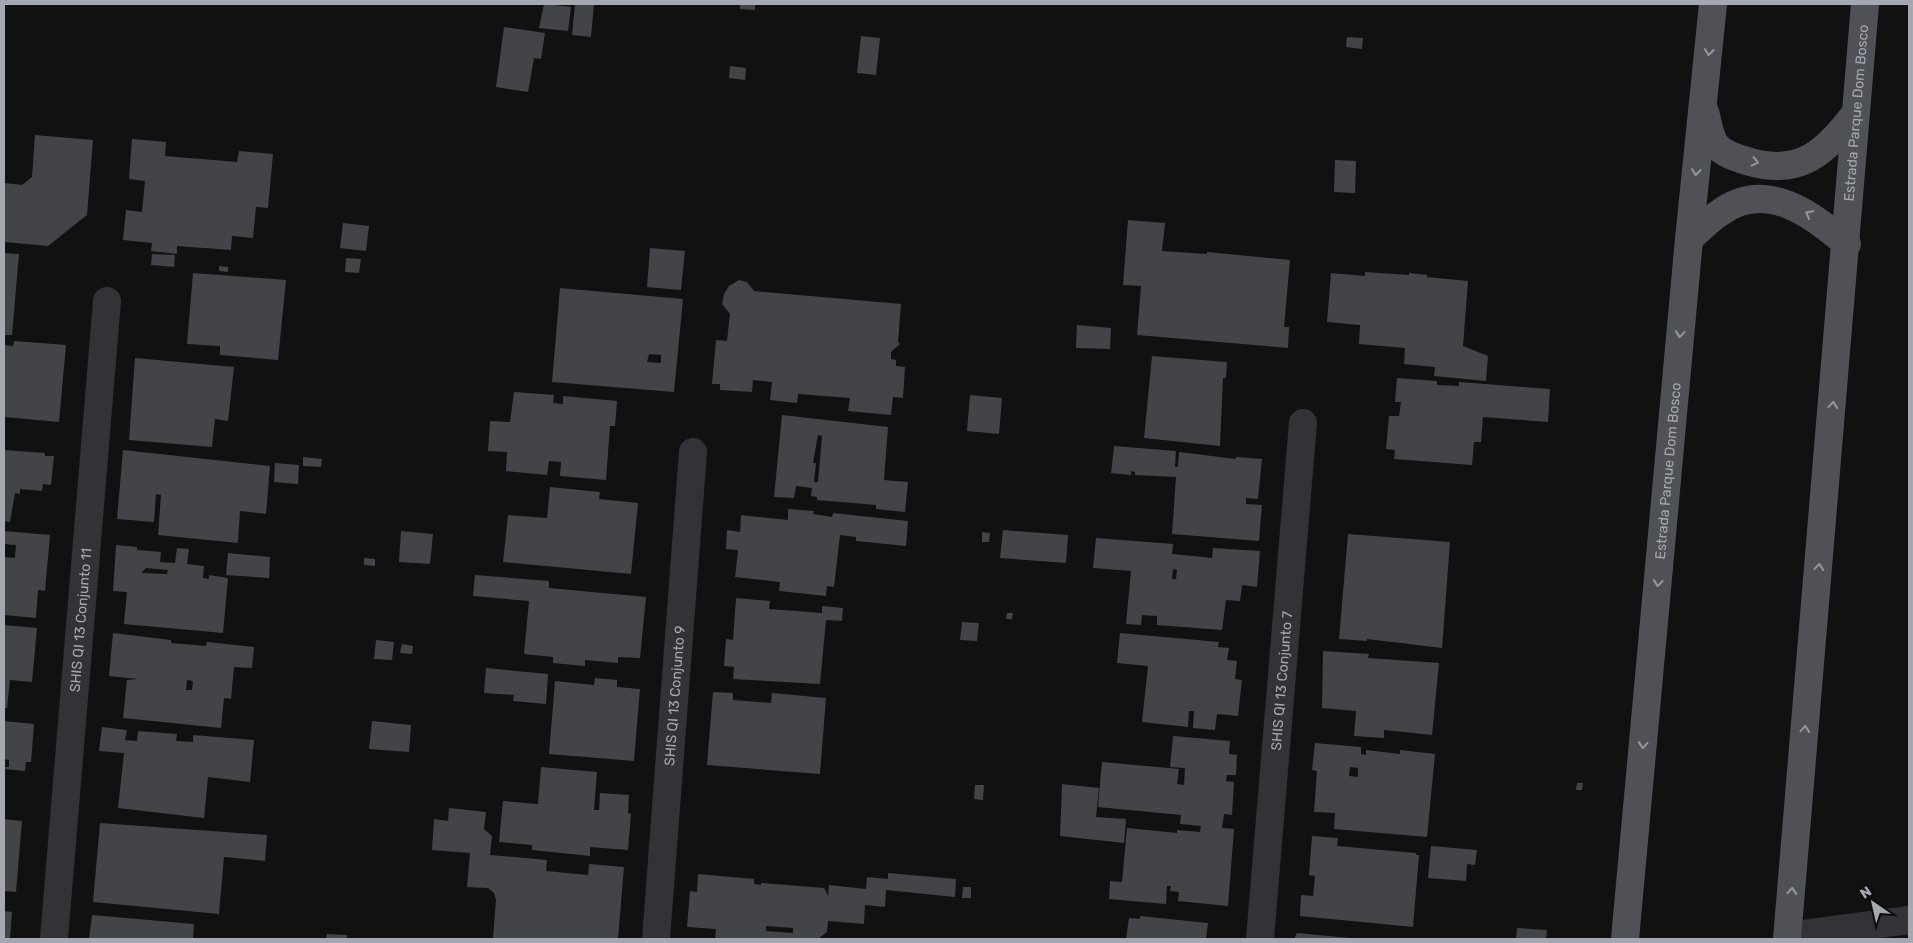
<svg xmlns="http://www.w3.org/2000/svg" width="1913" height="943" font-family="Rubik,sans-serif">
<rect width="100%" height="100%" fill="#111112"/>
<g fill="#434447" fill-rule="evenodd">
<path d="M544,4L571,7L568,31L539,28Z"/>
<path d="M575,4H594L591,37L572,35Z"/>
<path d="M740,4H755V10L740,9Z"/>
<path d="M504,27L545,33L541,59L534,58L528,92L496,87Z"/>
<path d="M861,36L880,38L876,75L857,73Z"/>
<path d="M1347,37L1363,38L1362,49L1346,47Z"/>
<path d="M730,66L746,68L745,80L729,78Z"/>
<path d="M35,135L93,140L87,215L48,246L4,242V183L22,185L32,177Z"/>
<path d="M132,139L166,142L165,156L237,162L239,151L273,154L268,208L256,207L253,238L232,236L231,250L177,246V254L151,251L152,243L123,240L126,210L142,212L145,181L129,179Z"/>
<path d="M1335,160L1356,161L1355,193L1334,192Z"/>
<path d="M1128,220L1165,223L1162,251L1207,254V252L1290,260L1284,327H1289L1288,348L1137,335L1141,286L1123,285Z"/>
<path d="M343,223L369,226L366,251L340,248Z"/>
<path d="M650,248L685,251L681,290L647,287Z"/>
<path d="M4,253L19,254L12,335H4Z"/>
<path d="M152,254L175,255L174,267L151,265Z"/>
<path d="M346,258L361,259L359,273L345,272Z"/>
<path d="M219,266L228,267V272L219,271Z"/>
<path d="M1365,272L1409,275V273L1427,275V277L1468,281L1463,346L1488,356L1486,381L1434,376L1435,367L1404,364L1405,348L1359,344L1360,325L1327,322L1331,273L1365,276Z"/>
<path d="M193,273L286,280L278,360L220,355V346L187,344Z"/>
<path d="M739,280L747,282L754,291L901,304L898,342L900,344L891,352V359L896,360V366L905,367L903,398L893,397L891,415L848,411L850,398L798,394L797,403L770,400L772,382L753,380L752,392L720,390V384H712L716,340L727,341L730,314L722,304L724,294L729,286Z"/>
<path d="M560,288L683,299L674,392L552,382ZM649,354L661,355V363L647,362Z"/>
<path d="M1077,325L1111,328L1110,349L1076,348Z"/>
<path d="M14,341L66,345L59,422L4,417V345L13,346Z"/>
<path d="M1152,356L1227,362L1226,378H1223L1220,446L1144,438Z"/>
<path d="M135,358L234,367L228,421L215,419L212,447L129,440Z"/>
<path d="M1397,378L1437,381V385L1459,386V382L1550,389L1548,422L1483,417L1481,442H1474L1472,465L1394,459L1395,450L1386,449L1389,416H1399L1401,402H1395Z"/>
<path d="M514,392L554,395L553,403L563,404V396L617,401L615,426H610L606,480L560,476L561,462L549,461L547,475L506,471L507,452L488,451L490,421L510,422Z"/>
<path d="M970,395L1002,398L999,434L967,431Z"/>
<path d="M782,415L888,427L884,480L908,482L905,512L876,509V505L817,500V497L811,496L812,488L796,486L794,498L774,497ZM818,435L822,436L818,482H814L816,463H813Z"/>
<path d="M1114,446L1176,451L1175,467H1178L1179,452L1236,459V457L1262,459L1258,499L1246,498V504L1262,505L1259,541L1172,534L1176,477L1135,475V472L1131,471V475L1111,473Z"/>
<path d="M4,450L45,453V456H54L51,485L43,484L42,491L20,489V494L15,493L10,522L4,521Z"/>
<path d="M123,450L270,466L266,514L240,511L238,543L158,535L161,495L156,494L154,522L117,519Z"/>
<path d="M303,457L322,459L321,467L303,466Z"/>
<path d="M275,463L299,465L298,484L274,482Z"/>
<path d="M550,487L600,492L599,499L638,503L631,574L503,562L508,515L547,518Z"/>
<path d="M788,509L814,511L813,514L832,517L833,513L908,521L906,546L856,541V537L840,535L834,587L827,586L826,596L779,591L780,582L735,577L738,550L726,549L727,530L740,532L741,515L788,520Z"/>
<path d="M1003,530L1068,535L1066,563L1000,558Z"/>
<path d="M4,531L50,535L45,591L38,590L36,618L4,615V557L15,558L16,545L4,544Z"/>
<path d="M401,531L433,534L430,564L399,562Z"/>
<path d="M982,532L990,533L989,542H982Z"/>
<path d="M1348,534L1450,542L1442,648L1367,639V641L1339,639Z"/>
<path d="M1096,538L1173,544L1172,554L1193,556L1212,558L1213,548L1260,551L1257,587L1242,585L1240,601L1226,600L1222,630L1157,625V616L1142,615L1141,625L1126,624L1131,571L1093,568ZM1173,569L1177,570L1176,579H1172Z"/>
<path d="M116,545L137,547V550L161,552L160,562L175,563L177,548L189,549L187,564L204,566L203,578L209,579V575L228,578L223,633L124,624L127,592L113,591ZM146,568L168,570L167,574L141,573Z"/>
<path d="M228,553L270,557L269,578L226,575Z"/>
<path d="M364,558L375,559V566L364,565Z"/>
<path d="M475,575L549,581V588L646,597L640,658L618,657V663L585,660V666L553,663V657L524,654L529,601L473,596Z"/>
<path d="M736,598L770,601L769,609L822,613V606L843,608L842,621L826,620L820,684L733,679L734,667L724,666L726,639L733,640Z"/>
<path d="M1007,613H1013L1012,619H1006Z"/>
<path d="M962,622L979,623L977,641L960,640Z"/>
<path d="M4,625L37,628L32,682L10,680L7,708H4Z"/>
<path d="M113,633L171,640V643L206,646L207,642L254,647L252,668L234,667L231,699L224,698L221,728L123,718L127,680L138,679L109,676ZM187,680L193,681L192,690H186Z"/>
<path d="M1120,633L1219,642L1218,647L1229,648L1227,660L1237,661L1235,679L1242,680L1238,716L1217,714L1215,730L1193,728L1194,711H1189L1188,727L1142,722L1148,666L1117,663Z"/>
<path d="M376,640L394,642L392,660L374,659Z"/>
<path d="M402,644L413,646L412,654L400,653Z"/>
<path d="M1323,651L1369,654L1368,658L1439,663L1432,735L1384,730V738L1354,736L1356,711L1322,708Z"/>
<path d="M486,668L548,674L546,704L513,701L514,695L484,693Z"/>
<path d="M595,678L617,680V687L640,689L634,761L549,754L555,681L594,685Z"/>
<path d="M713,692L733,693V700L771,703L772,693L826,698L820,774L707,765Z"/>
<path d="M4,721L34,724L31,762H26L25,771L4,769V767H9V760L4,759Z"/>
<path d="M372,721L411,725L409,752L369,749Z"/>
<path d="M102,727L127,730L125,740L137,741L138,731L177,734L176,741L193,742V735L254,740L250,782L208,777L204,818L118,808L124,753L99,751Z"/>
<path d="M1173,736L1230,741L1229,754L1237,755L1236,775H1227L1226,781L1234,782L1232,815L1224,814L1222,828L1234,829L1228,906L1178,901L1179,892L1170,891L1171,886H1167L1166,904L1109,899L1110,881L1122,882L1127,828L1177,833V830L1200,832L1201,826L1180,824L1181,815L1098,807L1102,762L1179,769L1177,784L1184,785L1185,768L1170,767Z"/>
<path d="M1315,743L1361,747V754L1366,755V750L1400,754V750L1435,754L1427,837L1334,829L1335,813L1314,812L1317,771L1312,770ZM1350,767L1358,768V777L1349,776Z"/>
<path d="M541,767L597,772L594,810H599L600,793L629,795L628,813L631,814L628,850L590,847V856L532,850V845L499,842L503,801L538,804Z"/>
<path d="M1577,783H1583L1582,790H1576Z"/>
<path d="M1062,784L1099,788L1096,817L1126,819L1124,843L1060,836Z"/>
<path d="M975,785H984L983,800L974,799Z"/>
<path d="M449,808L486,812L484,829L492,836L490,855L547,860L546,871L588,875L589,864L624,867L618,939L493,938L496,900L494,893L488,888L467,887L470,853L432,850L434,819L448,821Z"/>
<path d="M4,819L22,821L16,892L4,891Z"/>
<path d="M100,823L267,835L265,861L224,857L219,914L93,902Z"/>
<path d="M1312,836L1338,838L1337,846L1416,853V855H1419L1413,927L1300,916L1301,895L1313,896L1315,876L1309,875Z"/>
<path d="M1431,846L1477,850L1475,865L1467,864L1466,881L1428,878Z"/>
<path d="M888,873L956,879L955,897L886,890L885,907L865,905L864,924L828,921L827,932L818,939H715L716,929L687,927L690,891L697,892L698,874L754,879V884L761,885V883L824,888L828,896L829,885L866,889L867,877L888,879ZM766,926L793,928V933L766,931Z"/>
<path d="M963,887H971V898H962Z"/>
<path d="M4,911L12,912L10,939H4Z"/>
<path d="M92,915L194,924L193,939H89Z"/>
<path d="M1140,916L1208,923L1206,939H1126L1129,918L1140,919Z"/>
<path d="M1517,928L1547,930L1546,939H1516Z"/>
<path d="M1297,933L1350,938V939H1294Z"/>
<path d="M327,934L347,935V939H326Z"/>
</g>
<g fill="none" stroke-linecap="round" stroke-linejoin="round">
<g stroke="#333337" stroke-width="28">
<path d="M1788,936L1909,920"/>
<path id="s1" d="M54,939L107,301"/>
<path id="s2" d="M656,939L693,452"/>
<path id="s3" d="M1260,939L1303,423"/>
</g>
<g stroke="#4f5156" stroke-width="28">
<path d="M1705,112C1708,122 1710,138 1716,145C1723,154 1737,158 1747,161C1799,177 1825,153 1854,115"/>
<path d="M1689,239C1699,230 1710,219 1721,212C1767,179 1812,215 1847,244"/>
<path id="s4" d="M1625,939L1689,239L1713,4"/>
<path id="s5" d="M1787,939L1865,4"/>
</g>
</g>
<defs><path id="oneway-chevron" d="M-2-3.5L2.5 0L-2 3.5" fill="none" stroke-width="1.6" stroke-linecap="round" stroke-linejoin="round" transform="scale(1.25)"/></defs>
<g stroke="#93979f">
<use href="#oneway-chevron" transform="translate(1709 52) rotate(96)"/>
<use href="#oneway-chevron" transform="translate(1755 162) rotate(13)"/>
<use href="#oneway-chevron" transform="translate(1696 172) rotate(96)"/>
<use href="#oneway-chevron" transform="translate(1809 214) rotate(-152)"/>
<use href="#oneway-chevron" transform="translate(1680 334) rotate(95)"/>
<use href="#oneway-chevron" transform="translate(1833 405) rotate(-85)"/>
<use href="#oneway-chevron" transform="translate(1819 567) rotate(-85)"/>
<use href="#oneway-chevron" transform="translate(1658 583) rotate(95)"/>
<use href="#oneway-chevron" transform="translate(1805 729) rotate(-85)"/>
<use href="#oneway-chevron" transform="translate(1643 745) rotate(95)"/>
<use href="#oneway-chevron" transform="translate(1792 891) rotate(-85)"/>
</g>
<g text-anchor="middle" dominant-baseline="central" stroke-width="4" stroke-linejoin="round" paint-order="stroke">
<g font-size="14" fill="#a4a9b1" stroke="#0c0c0d">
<text stroke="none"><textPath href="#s5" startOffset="829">Estrada Parque Dom Bosco</textPath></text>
<text stroke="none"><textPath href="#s4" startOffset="470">Estrada Parque Dom Bosco</textPath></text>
<text stroke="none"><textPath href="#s1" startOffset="320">SHIS QI 13 Conjunto 11</textPath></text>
<text stroke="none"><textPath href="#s3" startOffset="259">SHIS QI 13 Conjunto 7</textPath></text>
<text stroke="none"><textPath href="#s2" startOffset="244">SHIS QI 13 Conjunto 9</textPath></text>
</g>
</g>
<rect width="1913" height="943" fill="none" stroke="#a4a9b1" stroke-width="10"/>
<g transform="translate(1873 903) rotate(326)" stroke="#0c0c0d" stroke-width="4" paint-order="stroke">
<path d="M0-4L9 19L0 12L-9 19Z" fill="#a4a9b1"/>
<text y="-8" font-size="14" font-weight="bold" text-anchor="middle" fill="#a4a9b1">N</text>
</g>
</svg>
